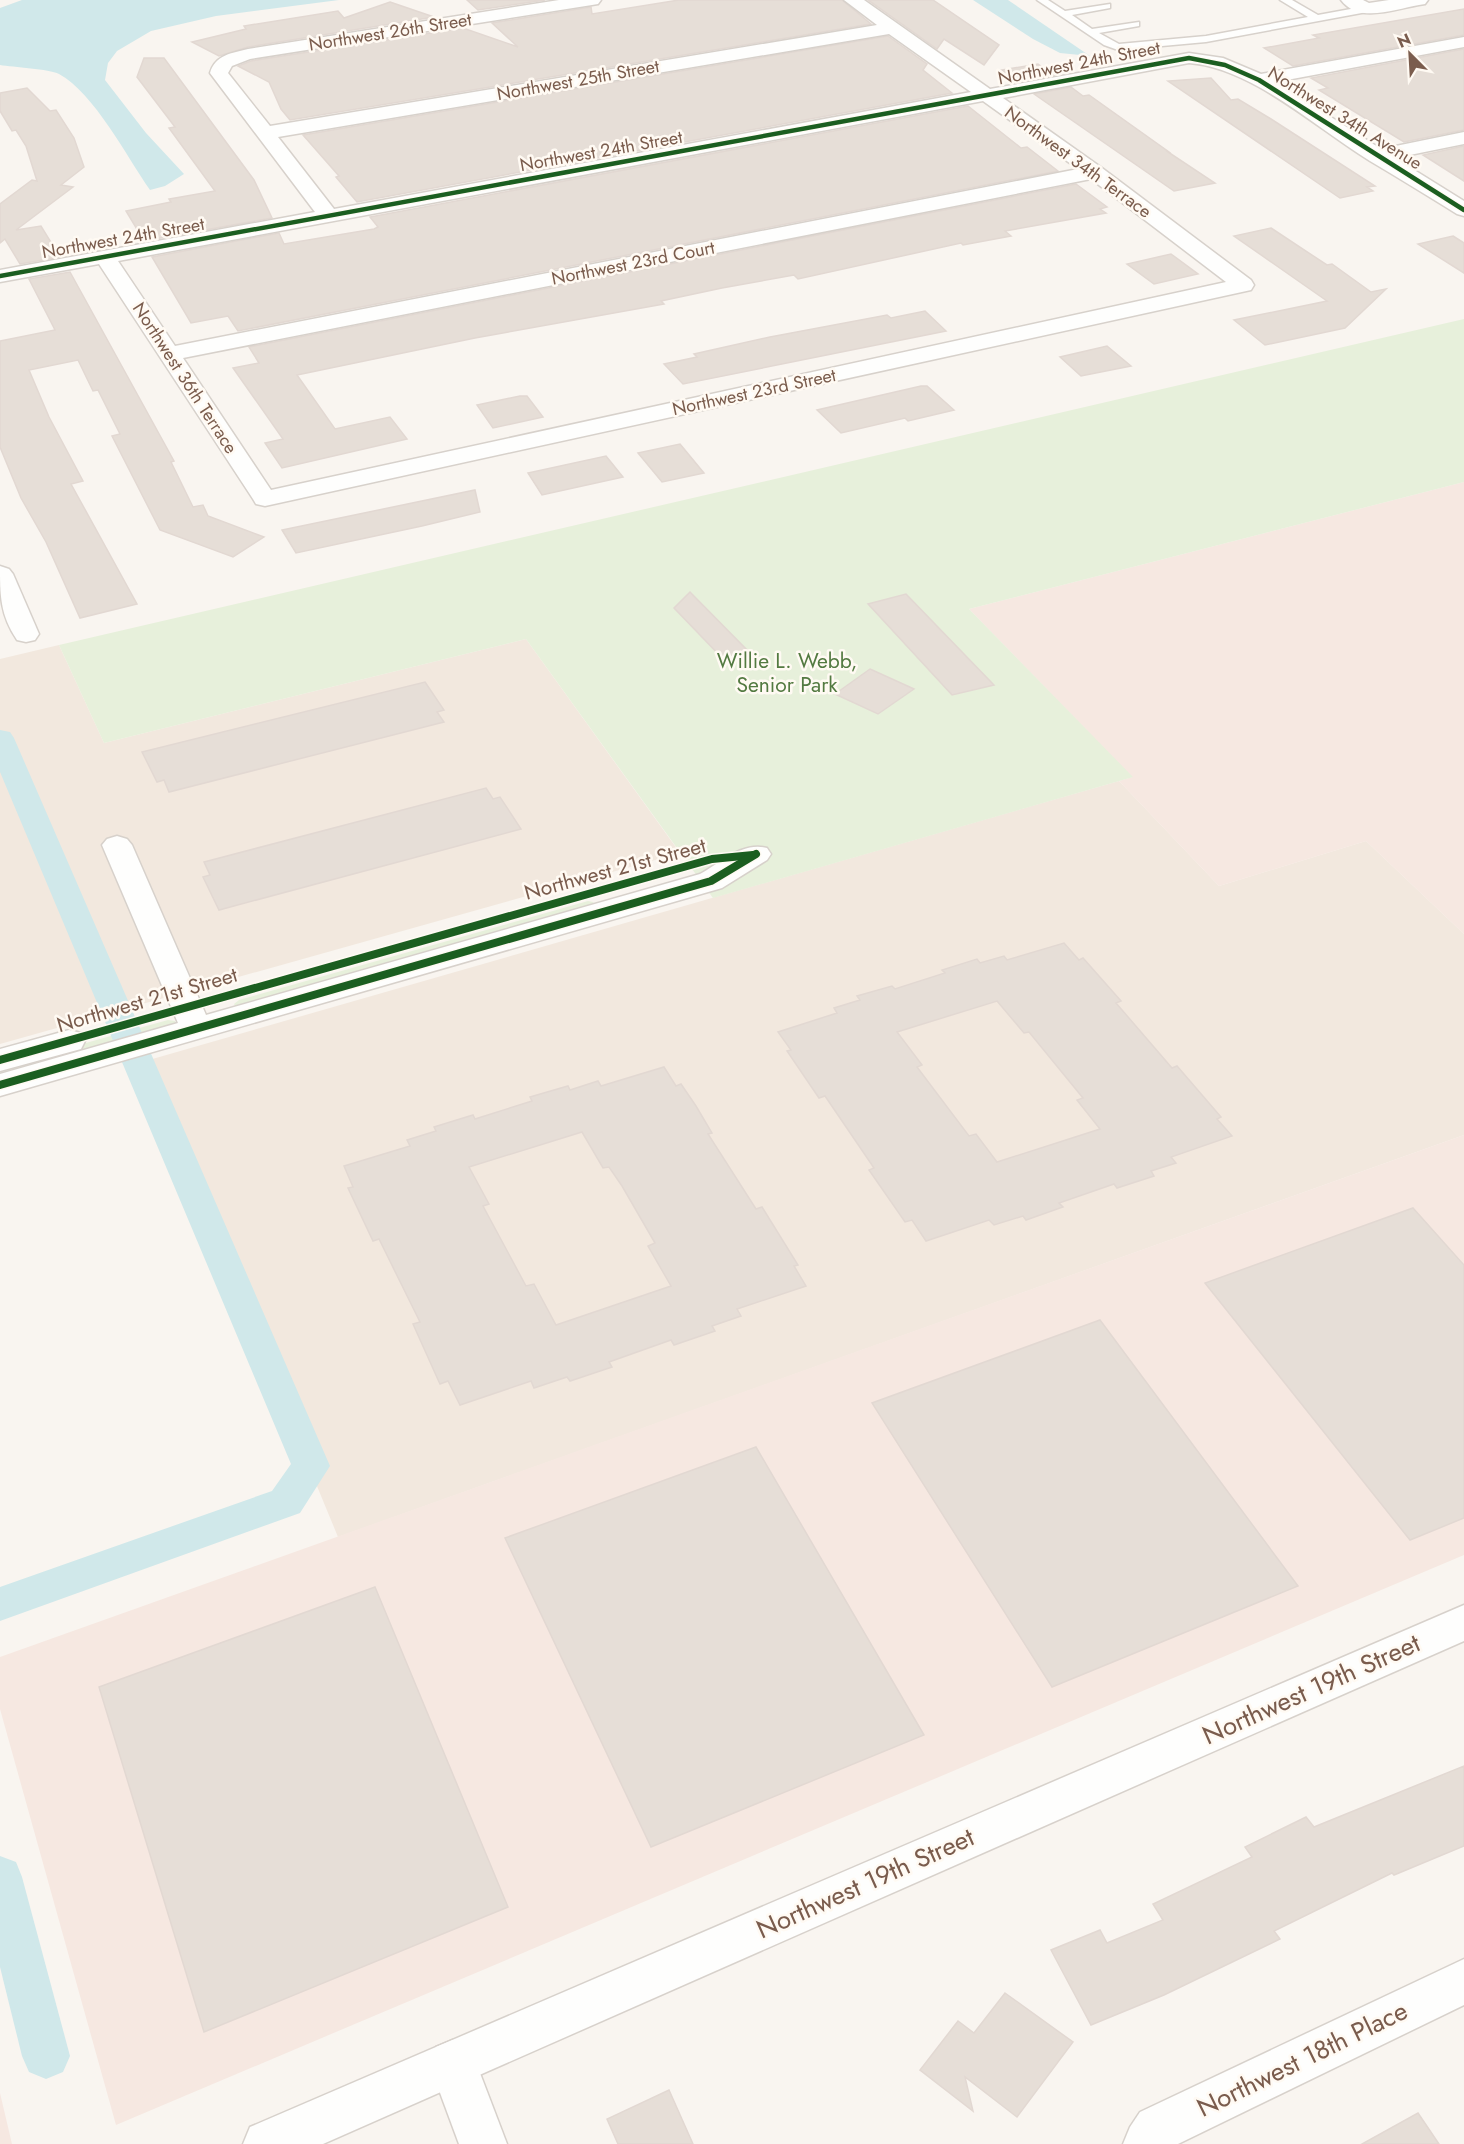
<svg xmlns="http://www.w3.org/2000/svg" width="1464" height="2144" font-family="Jost,sans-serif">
<rect width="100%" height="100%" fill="#f9f5f0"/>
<g fill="#f2e8de">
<path d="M526,639L680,853L0,1044V659L59,645L104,743Z"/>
<path d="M1119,781L1219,886L1366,841L1464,934V1135L338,1537L142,1062Z"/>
</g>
<g fill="#f6e8e1">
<path d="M1464,482V934L1366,841L1219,886L1119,781L1132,777L969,609Z"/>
<path d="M1464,1135V1555L116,2125L0,1709V1657Z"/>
<path d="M0,2093L12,2144H0Z"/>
</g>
<g fill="#e7f0db">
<path d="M1464,319V482L969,609L1133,777L713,898L526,639L104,743L59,645Z"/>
<path d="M588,901L593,902L596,906L236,1008L234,1004L239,1000Z"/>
<path d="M168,1020L175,1021L176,1025L0,1078V1067Z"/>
</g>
<g fill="#d0e8ea">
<path d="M22,0H339L216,16L151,31L117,51L108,63L105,80L146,133L184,174L165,186L150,190C127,157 94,93 59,74C49,69 13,67 0,65V8Z"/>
<path d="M973,0H1008L1090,56L1060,53L1033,39Z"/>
</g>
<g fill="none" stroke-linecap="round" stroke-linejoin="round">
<g fill="#d0e8ea" fill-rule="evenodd">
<path d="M0,730L10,732L14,738L330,1466L300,1513L0,1621V1587L272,1491L291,1464L0,772Z"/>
<path d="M0,1856L16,1862L22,1877L70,2056L63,2072L46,2079L29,2072L22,2056L0,1967Z"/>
</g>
</g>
<g fill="#e6ded7" stroke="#e2d8d2" stroke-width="1.5" fill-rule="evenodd">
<path d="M467,0H545L478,10Z"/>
<path d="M679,0H842L871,24L290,120L281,109L269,82L238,66L251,61L463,28L518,47L492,23L591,7L592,14Z"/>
<path d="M868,0H933L999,45L984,65L944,39L937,49Z"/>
<path d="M390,2L434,17L248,47L219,56L192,42L246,29L244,26L338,11L344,18Z"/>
<path d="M1464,9V35L1293,66L1264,48L1319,38L1313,35Z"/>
<path d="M888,36L927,64L923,70L952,93L357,202L336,177L339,176L303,135Z"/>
<path d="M1464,49V130L1404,142L1319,90L1328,88L1311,78Z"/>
<path d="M144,58H164L254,180L272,218L144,241L126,211L171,202L169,199L215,191L169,128L175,127L137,77Z"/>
<path d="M1038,64L1054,75L1017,82L1002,70Z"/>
<path d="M1211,78L1231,100L1238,99L1271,119L1375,186L1367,187L1373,191L1340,198L1168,81Z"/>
<path d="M1071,87L1083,96L1089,95L1169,152H1168L1215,183L1174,191L1034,94Z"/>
<path d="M27,88L50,111L56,110L74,138L84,167L61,185L73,187L16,230L41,226L60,257L20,264L5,239L0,243V204L32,180L37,181L26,146L16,130L12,131L0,111V93Z"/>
<path d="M968,106L1021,148L1027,147L1058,171L238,331L228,316L191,323L152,257L279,233L284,244L374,229L378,227L370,217Z"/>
<path d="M1464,146V181L1423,155Z"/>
<path d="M1076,184L1107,207L1100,209L1106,213L1005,231L1011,236L963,245L961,243L798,279L794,275L722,288L661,301L664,304L475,338L297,375L335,429L390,417L407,439L282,468L265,443L283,439L233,368L259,363L249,347Z"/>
<path d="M1271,228L1327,265L1332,264L1371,292L1386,289L1345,328L1265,345L1234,320L1327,301L1234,236Z"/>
<path d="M1453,236L1464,243V273L1418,244Z"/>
<path d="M1171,254L1198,274L1154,284L1127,264Z"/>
<path d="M70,272L174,461L171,462L193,507L203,505L208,516L264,537L233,557L160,530L112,436L120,434L98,390L93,391L78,360L29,370L49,417L83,481L71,484L137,604L80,618L46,542L21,498L0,447V341L55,330L29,279Z"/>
<path d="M925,311L946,331L683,384L664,364L697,357L694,354L770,337L887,315L891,318Z"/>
<path d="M1107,346L1131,366L1081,376L1060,357Z"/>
<path d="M921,386H927L954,410L908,421L905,418L841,433L817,410Z"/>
<path d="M520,396H527L543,417L493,428L477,405Z"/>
<path d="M680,444L704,473L662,482L638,453Z"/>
<path d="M606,456L623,477L542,495L528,473Z"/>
<path d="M475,490L480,512L422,526L296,553L282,530Z"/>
<path d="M690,592L748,651L723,659L674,608Z"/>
<path d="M906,594L994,685L952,695L868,604Z"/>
<path d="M870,669L914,689L878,714L835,694Z"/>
<path d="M425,682L444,710L437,712L444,722L169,792L164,780L157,782L142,752Z"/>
<path d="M486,788L493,799L500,797L521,829L219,910L203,877L210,875L204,862Z"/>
<path d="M1064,943L1079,960L1083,958L1121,1001L1116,1003L1172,1068L1177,1066L1221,1117L1217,1119L1232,1136L1171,1157L1176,1163L1151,1171L1154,1176L1117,1188L1114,1184L1059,1203L1063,1207L1026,1220L1023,1216L994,1225L989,1220L926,1241L912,1220L905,1222L869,1170L874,1168L825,1096L819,1098L787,1051L791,1050L778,1032L837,1013L834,1008L860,1000L857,996L892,986L895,989L945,973L942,970L977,959L980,963L1004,956L1007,960ZM997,1001L1024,1033L1029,1032L1083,1098L1077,1100L1100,1129L997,1162L976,1134L969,1136L917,1067L922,1065L897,1032Z"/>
<path d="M664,1067L676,1086L681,1084L696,1106L712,1133L708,1134L756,1209L762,1207L798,1265L794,1266L806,1286L737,1309L741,1316L712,1326L715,1331L674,1345L671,1340L609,1362L612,1367L570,1381L567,1377L534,1388L531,1381L460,1405L448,1381L440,1384L413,1324L420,1322L379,1239L373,1241L348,1188L353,1187L344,1166L410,1146L407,1140L436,1131L434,1127L473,1115L475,1119L532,1101L530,1097L568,1086L570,1090L598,1081L601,1086ZM582,1132L603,1168L609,1167L622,1186L655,1243L648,1246L671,1286L556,1325L534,1284L526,1286L483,1206L489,1204L469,1167Z"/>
<path d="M1413,1208L1464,1265V1518L1410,1540L1205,1283Z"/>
<path d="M1100,1320L1298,1586L1052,1687L872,1403Z"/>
<path d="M756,1447L924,1735L651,1847L505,1538Z"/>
<path d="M375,1587L508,1907L204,2032L99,1687Z"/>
<path d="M1464,1766V1846L1394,1875L1392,1873L1274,1931L1280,1939L1164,1995L1091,2025L1051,1950L1100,1930L1107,1943L1163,1920L1153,1904L1252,1857L1245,1847L1306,1817L1314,1827Z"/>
<path d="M1005,1993L1073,2042L1017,2117L965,2077L973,2111L920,2070L958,2021L974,2033Z"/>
<path d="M669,2090L693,2144H618L607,2119Z"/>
<path d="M1418,2113L1439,2144H1362Z"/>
</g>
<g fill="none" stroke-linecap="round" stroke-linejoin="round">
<g stroke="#d7d1cb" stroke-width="3">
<path id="service" d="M1037,0H1048L1065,11L1110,4V8L1072,15L1092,29L1139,22V26L1099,33L1119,44L1206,36L1308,17L1280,0H1292L1318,15L1367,6L1372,9L1367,12L1206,42L1118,50L1104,45Z"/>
</g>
<g stroke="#d7d1cb" stroke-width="3">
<g id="minor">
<path d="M559,0H601L598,4L592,5L250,59L232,66L228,73L270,126L877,25L844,0H864L990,89L1189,53L1223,58L1261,74L1464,37V47L1276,82L1381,149L1464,132V144L1395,158L1464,201V216L1457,214C1428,196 1399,178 1370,161C1317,129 1253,68 1189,63L1003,98L1102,168L1251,280L1254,285L1251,290L265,506L256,504L253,499L99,264L0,282V270L315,212L210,73C215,55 232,53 248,49ZM889,34L971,92L334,209L278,137ZM983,101L1078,169L175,346L118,261ZM1091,179L1226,282L271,490L183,358Z"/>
<path d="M1341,0H1363L1369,3L1389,0H1428L1425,4L1419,5C1395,9 1359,24 1341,0Z"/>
<path d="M0,566L9,569L13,574L39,634L35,640L26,642L17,640C0,615 0,595 0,566Z"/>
<path d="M117,836L127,839L132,845L206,1015L700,874C720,863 743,841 767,848L771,854L767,860L722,888L0,1096V1074L178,1023L102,845L107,839Z"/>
<path d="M69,1030L81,1033L85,1041L81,1049L0,1071V1049Z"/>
<path d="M1464,1959V2005L1178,2144H1123L1130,2127L1140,2112Z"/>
<path d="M453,2040L470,2047L507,2144H459L429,2063L436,2047Z"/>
</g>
</g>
<g stroke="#d7d1cb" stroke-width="3">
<path id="tertiary" d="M1464,1605V1641L323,2144H243L250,2127Z"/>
</g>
<use href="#service" fill="#fefefd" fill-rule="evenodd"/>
<use href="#minor" fill="#fefefd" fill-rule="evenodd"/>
<use href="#tertiary" fill="#fefefd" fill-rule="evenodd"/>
<g stroke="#fffaf3" stroke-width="7">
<path id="cycleway-far1" d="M0,276L1189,58L1225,65L1259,80L1464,210"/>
</g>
<g stroke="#fffaf3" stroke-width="11">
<g id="cycleway">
<path d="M0,1060L712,859L753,855"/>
<path d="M0,1085L711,881L756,854"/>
</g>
</g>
<use href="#cycleway-far1" stroke="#1b5e20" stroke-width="4.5"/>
<use href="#cycleway" stroke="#1b5e20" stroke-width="8"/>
</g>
<g text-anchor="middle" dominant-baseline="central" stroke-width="5" stroke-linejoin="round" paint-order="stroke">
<g font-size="18" fill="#7a5c4d" stroke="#fffaf3">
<text transform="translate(390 32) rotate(-9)">Northwest 26th Street</text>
<text transform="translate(1079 63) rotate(-11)">Northwest 24th Street</text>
<text transform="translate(578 80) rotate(-10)">Northwest 25th Street</text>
<text transform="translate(1345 118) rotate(32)">Northwest 34th Avenue</text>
<text transform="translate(601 151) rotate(-10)">Northwest 24th Street</text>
<text transform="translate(1078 162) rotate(36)">Northwest 34th Terrace</text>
<text transform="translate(123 238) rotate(-10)">Northwest 24th Street</text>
<text transform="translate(633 263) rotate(-11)">Northwest 23rd Court</text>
<text transform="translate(185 378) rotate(57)">Northwest 36th Terrace</text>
<text transform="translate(754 392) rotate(-12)">Northwest 23rd Street</text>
</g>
<g font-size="21" fill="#537a41" stroke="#fffaf3">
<text x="787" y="661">Willie L. Webb,<tspan x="787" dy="24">Senior Park</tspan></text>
</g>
<g font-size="21" fill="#7a5c4d" stroke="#fffaf3">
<text transform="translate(615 869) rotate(-15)">Northwest 21st Street</text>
<text transform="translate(147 1000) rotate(-16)">Northwest 21st Street</text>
</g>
<g font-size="26" fill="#7a5c4d" stroke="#fffaf3">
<text transform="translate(1311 1689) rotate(-24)">Northwest 19th Street</text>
<text transform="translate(865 1883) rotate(-24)">Northwest 19th Street</text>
<text transform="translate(1302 2059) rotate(-26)">Northwest 18th Place</text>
</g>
</g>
<g transform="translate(1410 54) rotate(336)" stroke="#fffaf3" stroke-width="4.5" paint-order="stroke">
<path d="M0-4.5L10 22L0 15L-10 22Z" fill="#7a5c4d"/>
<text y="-9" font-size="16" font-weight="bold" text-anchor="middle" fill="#7a5c4d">N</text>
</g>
</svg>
